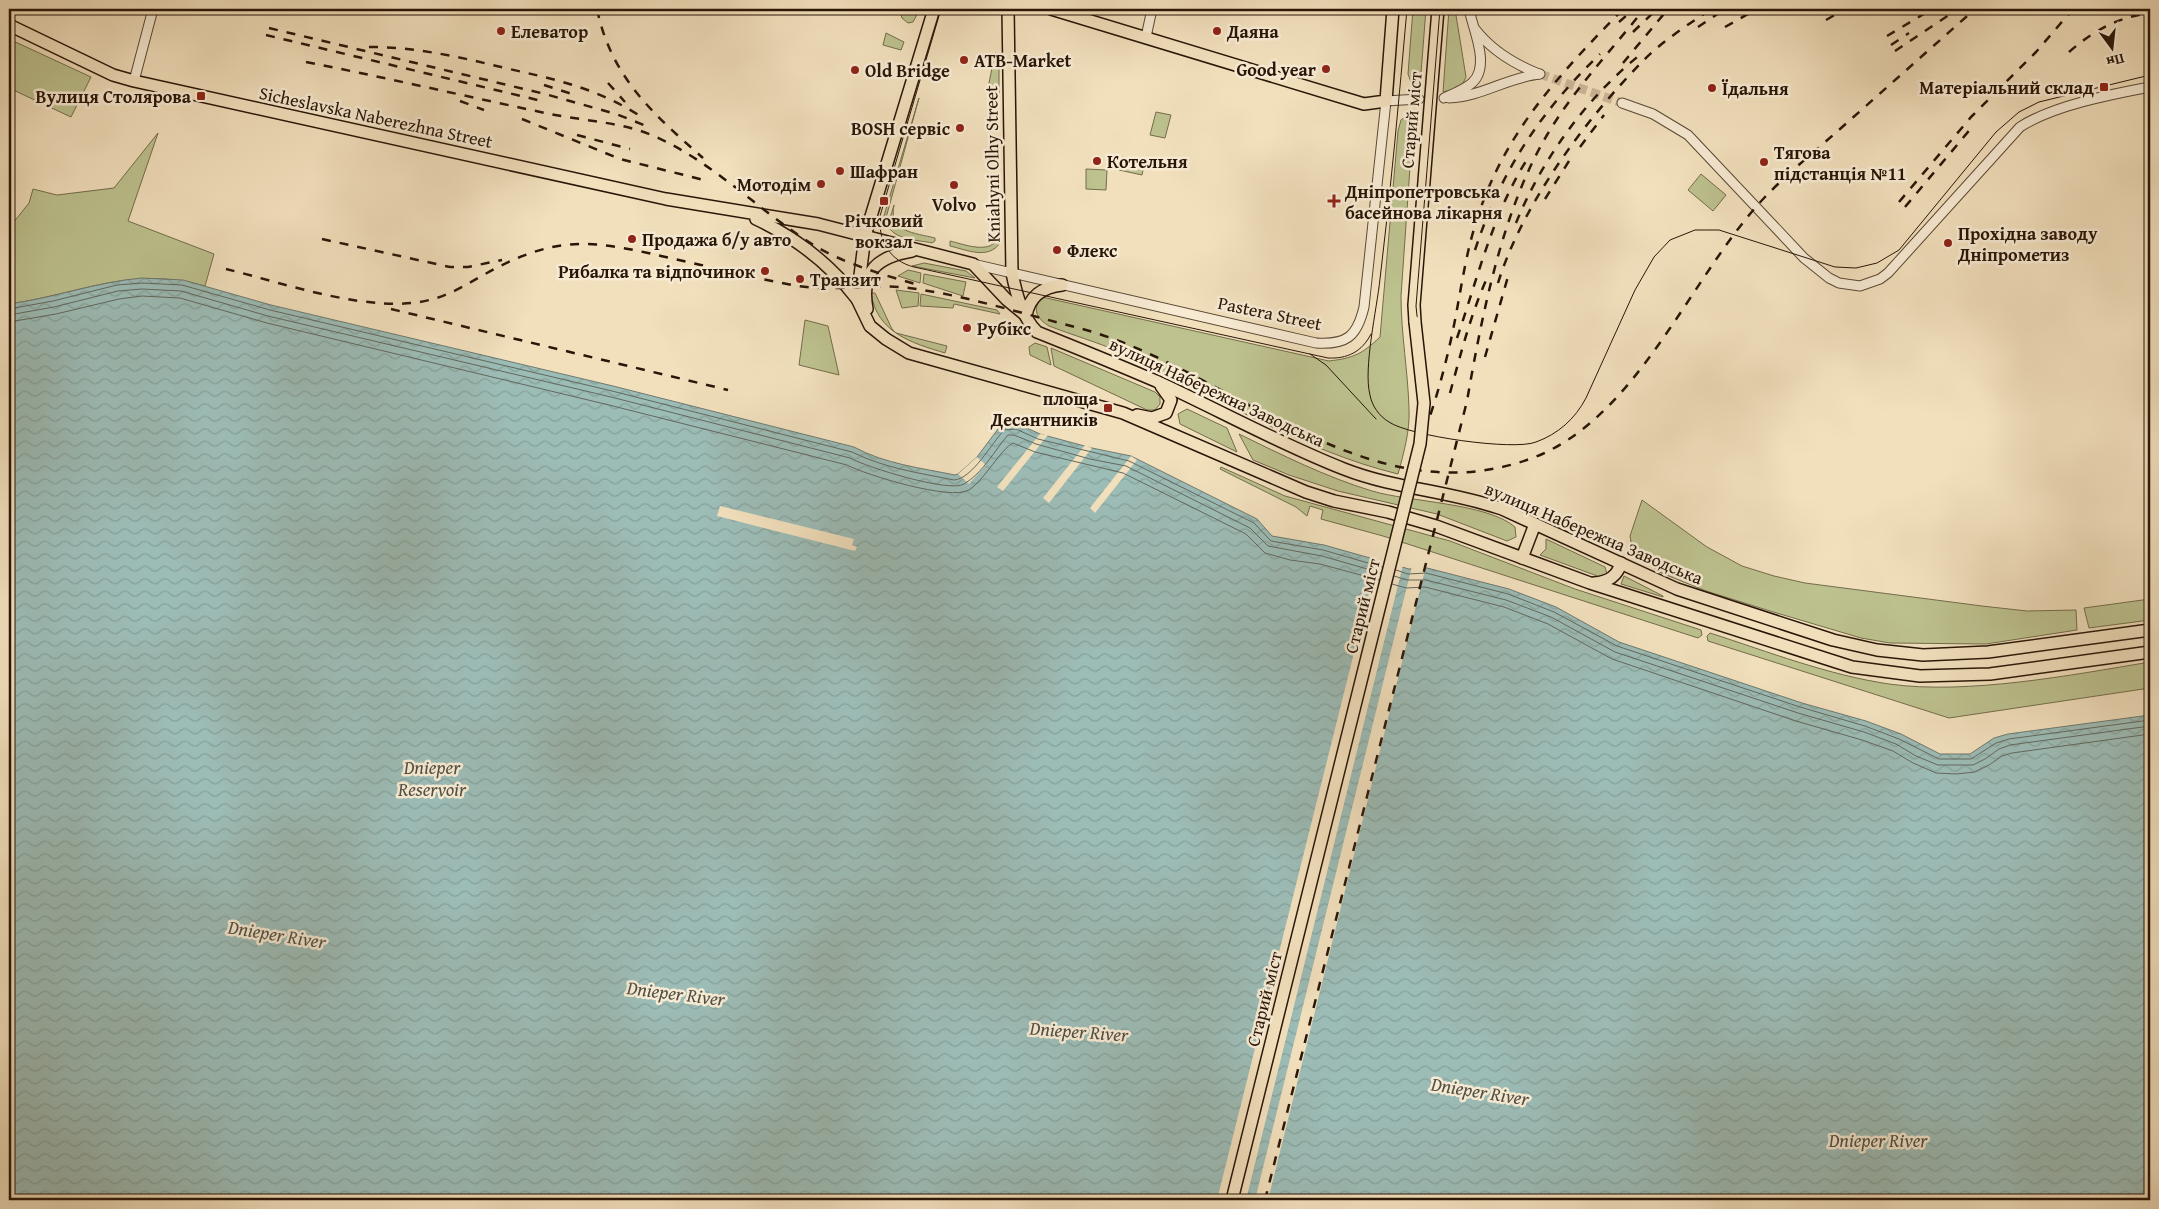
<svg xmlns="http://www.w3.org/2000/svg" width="2159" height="1209" font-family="'Gentium Book Plus',serif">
<defs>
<pattern id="water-waves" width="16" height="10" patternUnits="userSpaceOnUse" patternTransform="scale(1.25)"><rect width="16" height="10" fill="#9cbcb6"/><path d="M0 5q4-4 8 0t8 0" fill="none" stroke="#86a19b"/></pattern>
</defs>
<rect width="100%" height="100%" fill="#f2e0bd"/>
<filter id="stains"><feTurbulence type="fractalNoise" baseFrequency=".004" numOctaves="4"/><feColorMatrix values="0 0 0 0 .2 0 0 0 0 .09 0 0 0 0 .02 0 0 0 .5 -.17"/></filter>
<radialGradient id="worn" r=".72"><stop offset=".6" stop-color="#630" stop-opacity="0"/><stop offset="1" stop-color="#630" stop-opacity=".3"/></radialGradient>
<g fill="#bdc28f" stroke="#736c4b">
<path d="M899,9H920L913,22L908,23L902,18Z"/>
<path d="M1413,9H1426L1420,86L1411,82L1408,74Z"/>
<path d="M1449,9H1455L1466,77L1461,87L1443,92Z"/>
<path d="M886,33L904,42L901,50L883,45Z"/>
<path d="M9,39L91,77L71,117L9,88Z"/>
<path d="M995,53L999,54V95L987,93Z"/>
<path d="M919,98L884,225V216Z"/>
<path d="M1414,110L1401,296C1401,334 1408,371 1409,409C1410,431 1404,452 1398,474C1299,450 1212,393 1120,352C1097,342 1072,335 1049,326C1036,318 1032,309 1042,297L1329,361C1354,358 1362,354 1380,337L1398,131L1401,120Z"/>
<path d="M1156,112L1171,115L1165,138L1150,135Z"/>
<path d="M158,133L128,221L214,254L205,286C131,265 80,294 9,304V228L29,203L33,189L57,195L114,188Z"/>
<path d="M1122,157L1145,161L1142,175L1119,170Z"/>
<path d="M1086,169L1107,170L1106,190L1086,189Z"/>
<path d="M1701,174L1726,195L1713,211L1688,190Z"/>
<path d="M894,205C888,232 915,233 935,238V241L932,243C919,240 893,240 888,225Z"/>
<path d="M999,216L1000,243C988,260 967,250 950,246V241C963,244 993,256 998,236C999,230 997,223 999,216Z"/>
<path d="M924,263L966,271L975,278L912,266Z"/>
<path d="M908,270L921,273L920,283L898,276Z"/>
<path d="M924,274L966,282L963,296L923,283Z"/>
<path d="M896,290L919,293L918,306L902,308Z"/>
<path d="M871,293H875L892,329L896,333L947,346L945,353C912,343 877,333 871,293Z"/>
<path d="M921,294L997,310L1000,314L954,304L953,308L920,306Z"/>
<path d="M805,320L828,326L839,375L799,365Z"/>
<path d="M1035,343L1047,347L1051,365L1030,355L1029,347Z"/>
<path d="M1051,348L1155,392L1160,397V404L1155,410H1147L1054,366Z"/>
<path d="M1187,409L1227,428L1237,452L1180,424L1178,414Z"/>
<path d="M1239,434C1282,455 1326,477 1372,491C1409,502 1487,503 1515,527L1516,537L1507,541L1437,514L1338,491L1289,475L1253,460Z"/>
<path d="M1221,467L1285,496L1450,541L1575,589L1701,630L1702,635L1698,638L1383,536L1321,519L1323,510L1310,506L1307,516L1296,507L1220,469Z"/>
<path d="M1642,500L1707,547L1742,566L1774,576L1805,583L1982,606L2027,611L2076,610L2077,630L1986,644L1890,643L1861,638L1770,611L1706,591L1659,572L1640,556L1632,547L1630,536Z"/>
<path d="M1546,539L1605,567L1607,574L1600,577L1540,555L1546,549Z"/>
<path d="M1624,576L1663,596V597L1621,584Z"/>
<path d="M2150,599V620L2089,628L2084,608Z"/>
<path d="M1710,633C1769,652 1828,675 1889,684C1967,695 2072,675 2150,662V688L1949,718L1708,641L1707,636Z"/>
</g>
<path fill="url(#water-waves)" stroke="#6e7970" d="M142,278L183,280L271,305L613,386L854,447C885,464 921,468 955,475L958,474L977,457L1001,425L1018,424L1040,434L1092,448L1131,456L1257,519L1272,536L1324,545L1409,569L1427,568L1509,589L1556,607L1619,642L1802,703L1866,721L1901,734L1940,754H1970L1994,738L2008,734L2150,715V1200H9V304C54,298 96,282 142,278Z"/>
<g fill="#f2e0bd">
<path d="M1040,434L1048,435L1003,491L997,487Z"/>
<path d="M1085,445L1092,448L1049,503L1043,498Z"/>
<path d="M1131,456L1137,460L1095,513L1090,508Z"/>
<path d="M977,457L986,465L969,484L958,474Z"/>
<path d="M720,506L854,539L852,545L857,547L855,551L717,516Z"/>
<path d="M1378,557L1403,565L1246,1200H1217Z"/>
<path d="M1412,566H1426L1268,1200H1255Z"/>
</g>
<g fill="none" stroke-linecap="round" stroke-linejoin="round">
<g stroke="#62685e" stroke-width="1">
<path d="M9,309L53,301L117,285L142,283L182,285L270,310L612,391L852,452C884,468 919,473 954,480C972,479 992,443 1004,430L1016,429L1038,439L1129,461L1254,523L1271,541L1323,550L1382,567"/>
<path d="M9,315L54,307L118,291L142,289L181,291L268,316L611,397L850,458C866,467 949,493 964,484C983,473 994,451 1008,435H1014L1036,444L1090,459L1126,466L1250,528L1268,546L1322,556L1381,573"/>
<path d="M9,322L56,314L119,299L142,296L180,298L267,323L609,405L847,465C866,475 951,501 969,490C985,479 1001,449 1013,443L1035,452L1123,473L1246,534L1265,553L1290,560L1320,564L1379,580"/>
<path d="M1396,570L1408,574L1426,573L1508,594L1554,612L1617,646L1800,707L1865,726L1899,739L1939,759H1971L1996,743L2009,739L2150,720"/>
<path d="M1394,576L1407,580H1426L1506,600L1551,617L1615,652L1798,713L1864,732L1896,744L1916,756L1938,765H1973L1985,759L1999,749L2010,745L2150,726"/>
<path d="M1392,584L1406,588L1425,587L1504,607L1548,624L1612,659L1796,721L1862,740L1893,751L1913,763L1936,773L1956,774L1975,772L1989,765L2002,756L2012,753L2150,734"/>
</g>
<path stroke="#cab799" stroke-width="9" stroke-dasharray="9 4.5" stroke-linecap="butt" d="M1540,74L1622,103"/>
<g stroke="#5b4834" stroke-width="11">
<g id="minor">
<path d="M1475,29C1492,51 1514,64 1539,74"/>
<path d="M1146,37L1152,9"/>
<path d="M134,81L153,9"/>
<path d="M1444,98C1453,94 1464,90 1472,83C1491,66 1473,30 1469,9"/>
<path d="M1449,98C1481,97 1508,77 1540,74"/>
<path d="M1622,103L1653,114L1688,135L1804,258L1829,278L1839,283L1860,286L1880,279L1888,273L2020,127C2052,106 2112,94 2150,87"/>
<path d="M973,264L1316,343C1346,345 1357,337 1364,307L1386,101L1419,99"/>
</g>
</g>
<g stroke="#291507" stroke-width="14">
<g id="major">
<path d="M934,9L865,236L857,299L870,326L886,339L909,353L1123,413L1306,492L1334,501L1388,512L1436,526L1590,583L1852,667L1920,676L1990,674L2150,652"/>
<path d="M1008,9L1012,273C1016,293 1022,317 1037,332C1077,348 1116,364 1156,381C1219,410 1280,444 1344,469C1395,489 1450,491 1502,509L1677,589L1833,640L1877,650L1923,655L1988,652L2150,630"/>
<path d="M1051,9L1364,104L1386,101L1393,9"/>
<path d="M9,25L113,75L134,81L666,199L818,224L973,264L1006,299L1023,313"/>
<path d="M756,219C797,238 829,263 857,299"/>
<path d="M867,309C860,271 877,257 912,251"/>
<path d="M1026,316C1029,296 1043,287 1062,285"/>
<path d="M1415,322L1414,305L1438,9"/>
<path d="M1137,415L1152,418L1166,413L1171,400L1161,386"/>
<path d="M1522,558L1535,524"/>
<path d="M1594,583C1608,582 1617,577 1621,563"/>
</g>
</g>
<use href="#minor" stroke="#f7ebd4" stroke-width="9"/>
<use href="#major" stroke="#f2e0bd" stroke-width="11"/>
<g stroke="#291507" stroke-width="1">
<path d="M941,9L880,216C878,241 890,261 914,267L1328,358C1347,359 1362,352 1371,334"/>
<path d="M1407,9C1399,99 1391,189 1380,279C1377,308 1363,369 1370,395C1372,406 1379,416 1389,422C1409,436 1514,451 1536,442C1558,434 1575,419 1586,398L1635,290L1654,257L1670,240L1695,230H1719L1835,267L1856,268L1877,263L1899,250L1996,132L2019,112L2039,102L2150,75"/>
<path d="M1310,354L1326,365L1376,419"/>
<path d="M1234,1200L1426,427V403L1416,306L1440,9"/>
</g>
<g stroke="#291507" stroke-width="2.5" stroke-dasharray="9 9" stroke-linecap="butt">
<path d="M597,9C611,77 653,114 703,158"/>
<path d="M1826,20L1845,9"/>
<path d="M1619,22L1634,9"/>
<path d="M1698,27L1725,9"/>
<path d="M1725,27L1757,9"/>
<path d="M269,28L545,94L616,114L649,127"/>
<path d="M1633,32L1657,9"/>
<path d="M266,35L546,102"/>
<path d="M1887,36L1932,9"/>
<path d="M1891,45L1909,33"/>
<path d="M369,47C416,47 460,57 505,68C554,79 597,88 640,116"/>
<path d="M1895,51L1958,9"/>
<path d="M2069,52C2093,31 2118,17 2150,13"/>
<path d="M306,62C388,78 469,97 550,114C584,121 622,122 654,136C713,162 758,210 812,244C842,263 881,274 915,284"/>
<path d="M1623,63L1668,9"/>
<path d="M608,83L625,102"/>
<path d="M544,85L578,96"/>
<path d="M460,101L484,110"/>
<path d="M522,119L620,159L708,181"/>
<path d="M577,135L630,149"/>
<path d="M1580,147L1604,115"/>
<path d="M1545,199L1569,161"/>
<path d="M1899,202L1971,117L2036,52L2073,9"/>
<path d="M1905,207L1973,126"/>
<path d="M1516,223C1542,159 1587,97 1641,54"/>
<path d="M322,239L450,267H468L502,260"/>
<path d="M1475,250C1501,171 1540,112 1600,54"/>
<path d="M226,269C284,283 375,316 433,299C452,294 469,283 487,273C516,257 547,244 582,244C608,244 635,250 661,256C707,266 752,278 798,286C835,292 872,283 909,288C964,295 1020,313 1075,327C1228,365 1366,522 1535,457C1639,416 1691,275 1765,197C1788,173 1815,151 1840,129C1885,89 1930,49 1975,9"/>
<path d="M1498,283C1522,205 1585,120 1642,62C1662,41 1688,25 1711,9"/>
<path d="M391,309L728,390"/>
<path d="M1457,338C1478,277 1494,209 1530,155"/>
<path d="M1485,357L1509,273"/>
<path d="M1450,393C1461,353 1471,313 1488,276"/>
<path d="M1232,1200L1422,439C1433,409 1442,379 1449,348C1458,311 1462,273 1472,236C1498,139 1555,79 1623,9"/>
<path d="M1265,1200L1467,401C1482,315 1502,211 1547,135C1574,89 1612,50 1644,9"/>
</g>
<g stroke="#291507" stroke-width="14" stroke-linecap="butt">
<path id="major-bridge" d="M1232,1200L1420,444L1424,403L1415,322"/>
</g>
<use href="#major-bridge" stroke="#f2e0bd" stroke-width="11"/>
</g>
<g fill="#8f2418" stroke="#f7ebd4" stroke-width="2">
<circle cx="501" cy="31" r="5"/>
<circle cx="1217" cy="31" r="5"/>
<circle cx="964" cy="60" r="5"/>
<circle cx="1326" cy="69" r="5"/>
<circle cx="855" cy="70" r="5"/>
<rect x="2099" y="82" width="10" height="10" rx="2.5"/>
<circle cx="1712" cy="88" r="5"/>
<rect x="196" y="91" width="10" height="10" rx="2.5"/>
<circle cx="960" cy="128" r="5"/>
<circle cx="1097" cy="161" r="5"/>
<circle cx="1764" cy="162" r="5"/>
<circle cx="840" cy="171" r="5"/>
<circle cx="821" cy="184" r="5"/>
<circle cx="954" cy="185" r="5"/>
<rect x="879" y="196" width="10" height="10" rx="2.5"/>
<path d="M1331.5 193.5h5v5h5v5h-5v5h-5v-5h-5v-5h5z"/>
<circle cx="632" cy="239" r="5"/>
<circle cx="1948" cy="243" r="5"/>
<circle cx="1057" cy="250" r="5"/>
<circle cx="765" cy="271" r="5"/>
<circle cx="800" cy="279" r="5"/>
<circle cx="967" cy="328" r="5"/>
<rect x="1103" y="403" width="10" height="10" rx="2.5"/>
</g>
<g text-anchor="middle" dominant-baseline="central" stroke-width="5" stroke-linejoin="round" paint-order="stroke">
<g font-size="18" font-weight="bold" fill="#291507" stroke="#f7ebd4" text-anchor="start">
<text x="511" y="31">Елеватор</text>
<text x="1227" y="31">Даяна</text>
<text x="974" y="60">ATB-Market</text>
<text x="1316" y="69" text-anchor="end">Good year</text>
<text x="865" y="70">Old Bridge</text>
<text x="2094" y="87" text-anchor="end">Матеріальний склад</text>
<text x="1722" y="88">Їдальня</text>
<text x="191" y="96" text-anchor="end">Вулиця Столярова</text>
<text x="950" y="128" text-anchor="end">BOSH сервіс</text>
<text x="1774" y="152">Тягова<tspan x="1774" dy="21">пiдстанцiя №11</tspan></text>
<text x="1107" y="161">Котельня</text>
<text x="850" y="171">Шафран</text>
<text x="811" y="184" text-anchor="end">Мотодім</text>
<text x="1345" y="191">Дніпропетровська<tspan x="1345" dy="21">басейнова лікарня</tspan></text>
<text x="954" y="204" text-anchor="middle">Volvo</text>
<text x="884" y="220" text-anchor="middle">Річковий<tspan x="884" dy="21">вокзал</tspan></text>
<text x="1958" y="233">Прохідна заводу<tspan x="1958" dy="21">Дніпрометиз</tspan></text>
<text x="642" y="239">Продажа б/у авто</text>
<text x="1067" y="250">Флекс</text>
<text x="755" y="271" text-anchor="end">Рибалка та відпочинок</text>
<text x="810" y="279">Транзит</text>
<text x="977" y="328">Рубікс</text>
<text x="1098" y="398" text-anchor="end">площа<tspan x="1098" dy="21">Десантників</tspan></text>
</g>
<g font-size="18" fill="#291507" stroke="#f7ebd4">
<text transform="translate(376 117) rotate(12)">Sicheslavska Naberezhna Street</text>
<text transform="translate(1411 120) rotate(-85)">Старий міст</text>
<text transform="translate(992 164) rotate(-91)">Kniahyni Olhy Street</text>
<text transform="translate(1270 313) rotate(12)">Pastera Street</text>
<text transform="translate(1217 392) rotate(25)">вулиця Набережна Заводська</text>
<text transform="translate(1594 533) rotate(23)">вулиця Набережна Заводська</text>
<text transform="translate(1362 606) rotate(-76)">Старий міст</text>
<text transform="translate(1264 999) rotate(-76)">Старий міст</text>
</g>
<g font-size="19" font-style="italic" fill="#514f44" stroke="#f7ebd4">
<text x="432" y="767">Dnieper<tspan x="432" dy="22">Reservoir</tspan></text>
<text transform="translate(277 934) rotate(9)">Dnieper River</text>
<text transform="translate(676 993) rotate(7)">Dnieper River</text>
<text transform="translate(1079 1031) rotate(4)">Dnieper River</text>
<text transform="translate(1480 1091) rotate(9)">Dnieper River</text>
<text x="1878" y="1140">Dnieper River</text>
</g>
</g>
<rect width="2159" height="1209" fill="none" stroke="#f2e0bd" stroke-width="30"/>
<rect x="10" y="10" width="2139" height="1189" fill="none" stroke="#291507" stroke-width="2.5"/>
<rect x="15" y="15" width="2129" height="1179" fill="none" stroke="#291507"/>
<g transform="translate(2112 48) rotate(165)" stroke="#f7ebd4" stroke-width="4" paint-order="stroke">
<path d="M0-4L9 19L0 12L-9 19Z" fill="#291507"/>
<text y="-8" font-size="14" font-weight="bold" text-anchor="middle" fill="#291507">Пн</text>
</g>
<rect width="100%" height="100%" filter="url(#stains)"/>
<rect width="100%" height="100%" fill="url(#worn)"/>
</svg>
